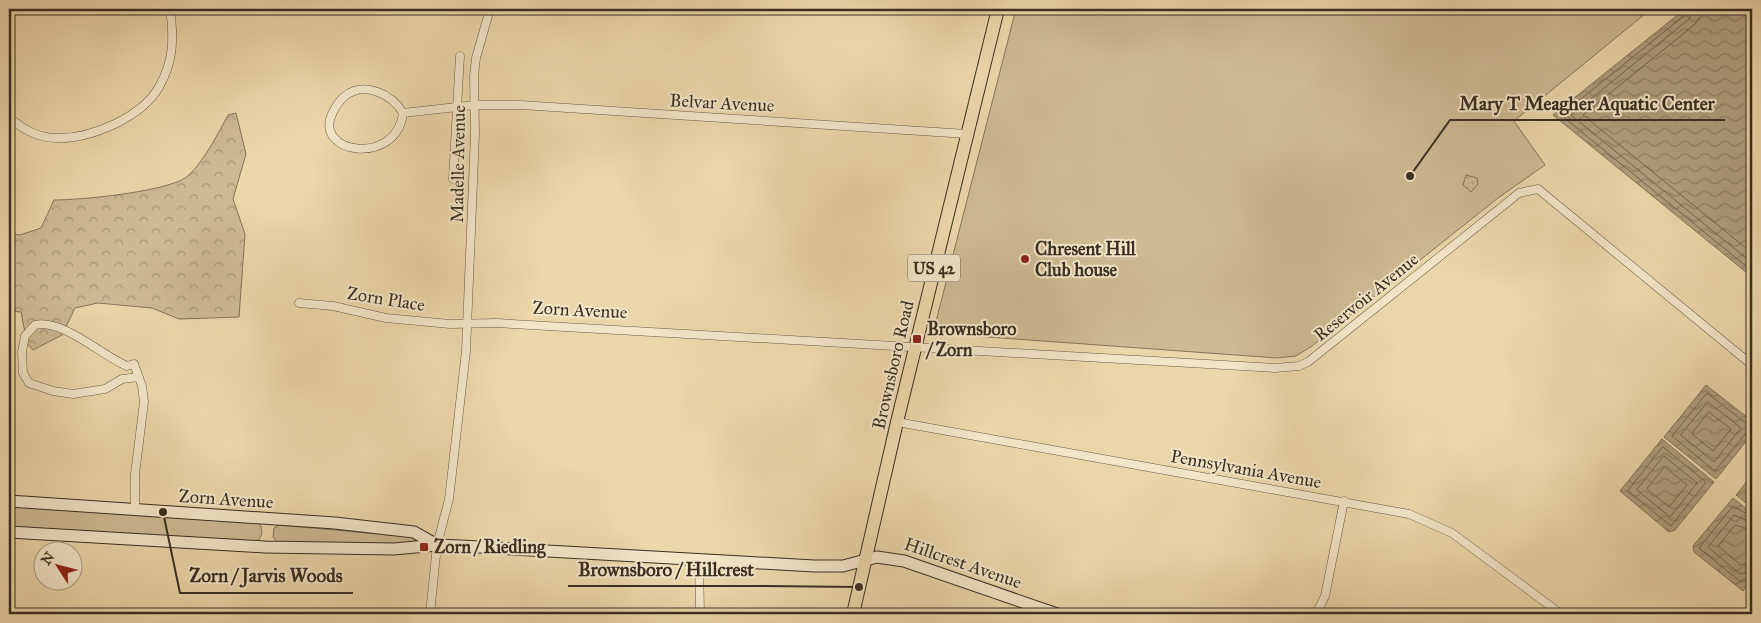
<svg xmlns="http://www.w3.org/2000/svg" width="1761" height="623" font-family="'IM FELL Great Primer',serif">
<defs>
<pattern id="forest-crowns" width="20" height="18" patternUnits="userSpaceOnUse" patternTransform="scale(1.25)"><rect width="20" height="18" fill="#ceba93"/><path d="M2 6a3 3 0 1 1 6 0M12 15a3 3 0 1 1 6 0" fill="none" stroke="#a89878"/></pattern>
<pattern id="park-dots" width="8" height="8" patternUnits="userSpaceOnUse" patternTransform="scale(1.25)"><rect width="8" height="8" fill="#ceba93"/><path d="M2 2h.1M6 6h.1" fill="none" stroke="#a89878" stroke-width="1.8" stroke-linecap="round"/></pattern>
<pattern id="water-waves" width="16" height="10" patternUnits="userSpaceOnUse" patternTransform="scale(1.25)"><rect width="16" height="10" fill="#af9e7c"/><path d="M0 5q4-4 8 0t8 0" fill="none" stroke="#8f8165"/></pattern>
</defs>
<rect width="100%" height="100%" fill="#ecd7aa"/>
<filter id="stains"><feTurbulence type="fractalNoise" baseFrequency=".004" numOctaves="4"/><feColorMatrix values="0 0 0 0 .2 0 0 0 0 .09 0 0 0 0 .02 0 0 0 .5 -.17"/></filter>
<radialGradient id="worn" r=".72"><stop offset=".6" stop-color="#630" stop-opacity="0"/><stop offset="1" stop-color="#630" stop-opacity=".3"/></radialGradient>
<g fill="#ceba93" stroke="#84745a">
<path d="M1016,9H1651L1514,121L1545,165L1498,198L1312,346L1296,356L1277,358L933,333Z"/>
<path d="M9,506L258,523L261,526L262,534L258,541L251,542L9,528Z"/>
<path d="M279,525L412,537L417,540L409,544L277,542L273,537L274,528Z"/>
</g>
<path fill="url(#forest-crowns)" stroke="#84745a" d="M236,113L246,154L233,199L245,234L239,317L179,319L152,308L98,303L75,308L62,335L33,350L27,343L21,312L9,311V233L20,235L41,228L54,200C81,200 163,192 185,178C201,167 219,132 228,115Z"/>
<path fill="url(#park-dots)" stroke="#84745a" d="M1466,175L1477,178L1478,184L1471,192L1463,185Z"/>
<g fill="url(#water-waves)" stroke="#807258">
<path d="M1685,9H1752V277L1553,115Z"/>
<path d="M1706,385L1752,421V434L1716,479L1664,437Z"/>
<path d="M1662,439L1714,482L1675,530L1669,532L1620,491Z"/>
<path d="M1752,475V508L1736,495Z"/>
<path d="M1733,498L1752,513V579L1743,591L1694,552L1693,546Z"/>
</g>
<g fill="none" stroke-linecap="round" stroke-linejoin="round">
<g stroke="#74664f" stroke-width="1">
<path d="M1687,9L1685,15L1561,115L1752,271"/>
<path d="M1694,9L1689,19L1571,115L1752,263"/>
<path d="M1701,9L1700,17L1694,25L1583,115L1752,253"/>
<path d="M1708,402L1741,428L1714,462L1681,435Z"/>
<path d="M1709,412L1731,429L1713,451L1692,434Z"/>
<path d="M1752,425L1747,424L1707,393L1672,436L1715,471L1746,433L1752,431"/>
<path d="M1663,447L1706,482L1671,526L1628,491Z"/>
<path d="M1664,456L1697,483L1670,517L1637,490Z"/>
<path d="M1665,467L1687,485L1669,507L1647,489Z"/>
<path d="M1752,517L1733,506L1699,548L1741,582L1752,577"/>
<path d="M1752,523L1734,515L1708,547L1740,574L1752,571"/>
<path d="M1752,530L1735,525L1718,546L1741,565L1752,563"/>
</g>
<g stroke="#665944" stroke-width="9">
<g id="street">
<path d="M403,113C392,94 364,81 345,96C340,100 336,106 333,112C311,154 397,167 403,113L475,105H521L967,134"/>
<path d="M9,117C22,129 39,138 57,138C91,139 142,117 159,87C174,61 174,37 170,9"/>
<path d="M453,179L460,56"/>
<path d="M299,303L333,306L386,318L450,324L497,323L1275,368L1299,366L1308,362L1519,193L1538,189L1752,365"/>
<path d="M897,422L1409,514L1452,533L1561,614"/>
<path d="M135,509V474L144,402L142,386L134,364L127,366C101,355 63,319 35,325L25,336L22,352L23,373L29,383L53,391L73,394L105,389L122,379L139,377"/>
<path d="M699,559L700,614"/>
<path d="M430,614L437,545L449,499L466,351L475,134L474,76L476,58L490,9"/>
<path d="M1316,614L1325,596L1344,501"/>
</g>
</g>
<g stroke="#392f22" stroke-width="13">
<g id="secondary">
<path d="M9,501L335,523L414,532L437,545"/>
<path d="M9,532L265,547L394,549L437,545L461,546L814,566H843L877,557L904,561L1057,614"/>
</g>
</g>
<g stroke="#392f22" stroke-width="14">
<path id="primary" d="M853,614L897,422L998,9"/>
</g>
<use href="#street" stroke="#f3e5c8" stroke-width="8"/>
<use href="#secondary" stroke="#f3e5c8" stroke-width="11"/>
<use href="#primary" stroke="#ecd7aa" stroke-width="12"/>
</g>
<g fill="#8f2418" stroke="#f3e5c8" stroke-width="2">
<circle cx="1025" cy="259" r="5"/>
<rect x="912" y="334" width="10" height="10" rx="2.5"/>
<rect x="419" y="542" width="10" height="10" rx="2.5"/>
</g>
<g text-anchor="middle" dominant-baseline="central" stroke-width="4" stroke-linejoin="round" paint-order="stroke">
<rect fill="#f3e5c8" stroke="#716654" stroke-width="1" x="908" y="254.5" width="52" height="27" rx="4"/>
<g font-size="16" font-weight="bold" fill="#392f22">
<text x="934" y="268">US 42</text>
</g>
<g font-size="18" fill="#392f22" stroke="#f3e5c8">
<text transform="translate(722 103) rotate(3)">Belvar Avenue</text>
<text transform="translate(458 164) rotate(-89)">Madelle Avenue</text>
<text transform="translate(1366 297) rotate(-39)">Reservoir Avenue</text>
<text transform="translate(386 299) rotate(9)">Zorn Place</text>
<text transform="translate(580 310) rotate(3)">Zorn Avenue</text>
<text transform="translate(893 365) rotate(-77)">Brownsboro Road</text>
<text transform="translate(1246 469) rotate(10)">Pennsylvania Avenue</text>
<text transform="translate(226 499) rotate(4)">Zorn Avenue</text>
<text transform="translate(963 563) rotate(19)">Hillcrest Avenue</text>
</g>
<g font-size="18" font-weight="bold" fill="#392f22" stroke="#f3e5c8" text-anchor="start">
<text x="1035" y="249">Chresent Hill<tspan x="1035" dy="21">Club house</tspan></text>
<text x="927" y="329">Brownsboro<tspan x="927" dy="21">/ Zorn</tspan></text>
<text x="434" y="547">Zorn / Riedling</text>
</g>
</g>
<path fill="none" stroke="#392f22" stroke-width="2" d="M1410 176L1450 120H1725M859 587L764 586H568M163 512L180 593H353"/>
<g fill="#392f22" stroke="#f3e5c8" stroke-width="2">
<circle cx="1410" cy="176" r="5"/>
<circle cx="859" cy="587" r="5"/>
<circle cx="163" cy="512" r="5"/>
</g>
<g font-size="19" text-anchor="middle" font-weight="bold" fill="#392f22" stroke="#f3e5c8" stroke-width="4" stroke-linejoin="round" paint-order="stroke">
<text x="1587" y="110">Mary T Meagher Aquatic Center</text>
<text x="666" y="576">Brownsboro / Hillcrest</text>
<text x="266" y="582">Zorn / Jarvis Woods</text>
</g>
<rect width="1761" height="623" fill="none" stroke="#ecd7aa" stroke-width="30"/>
<rect x="10" y="10" width="1741" height="603" fill="none" stroke="#392f22" stroke-width="2.5"/>
<rect x="15" y="15" width="1731" height="593" fill="none" stroke="#392f22"/>
<g transform="translate(58 566) rotate(306)"><circle r="24" fill="#f3e5c8" stroke="#a99c86"/>
<path d="M0-4L9 19L0 12L-9 19Z" fill="#8f2418"/>
<text y="-8" font-size="14" font-weight="bold" text-anchor="middle" fill="#392f22">N</text>
</g>
<rect width="100%" height="100%" filter="url(#stains)"/>
<rect width="100%" height="100%" fill="url(#worn)"/>
</svg>
